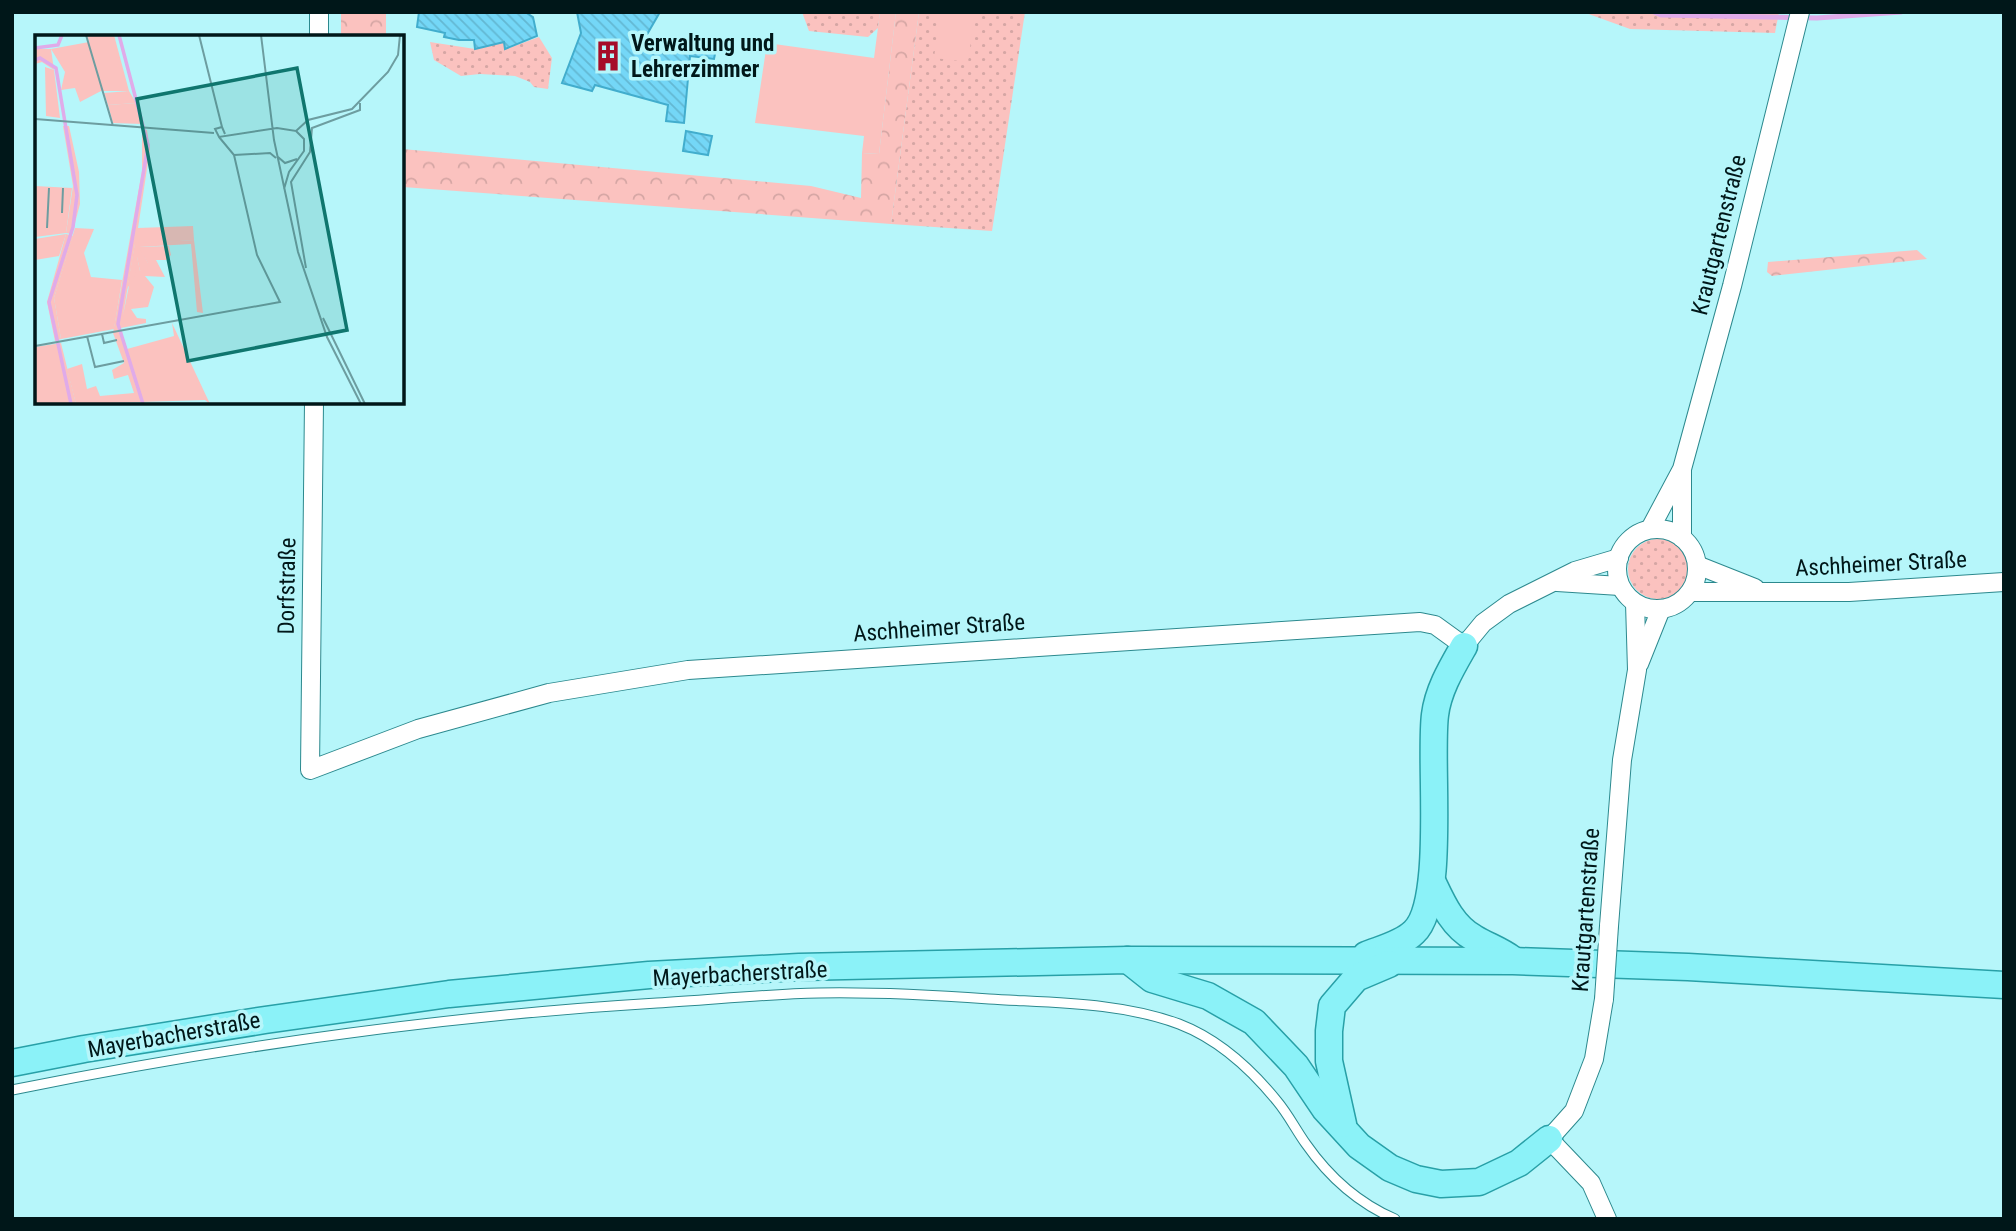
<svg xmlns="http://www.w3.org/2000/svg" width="2016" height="1231" font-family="'Roboto Condensed',sans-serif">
<defs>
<pattern id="grass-dots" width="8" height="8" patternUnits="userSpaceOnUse" patternTransform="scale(1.75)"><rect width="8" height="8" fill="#fbc2bf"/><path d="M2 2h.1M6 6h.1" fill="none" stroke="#d5a6a4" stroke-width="1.8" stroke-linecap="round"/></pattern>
<pattern id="forest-crowns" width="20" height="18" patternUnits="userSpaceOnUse" patternTransform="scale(1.75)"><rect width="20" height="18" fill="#fbc2bf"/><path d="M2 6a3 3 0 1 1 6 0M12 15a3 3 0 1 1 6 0" fill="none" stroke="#d5a6a4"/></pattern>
<pattern id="building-back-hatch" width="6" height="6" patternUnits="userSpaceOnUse" patternTransform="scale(1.75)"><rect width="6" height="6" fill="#74d7f7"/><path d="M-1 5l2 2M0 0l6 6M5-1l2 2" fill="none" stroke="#63b8d3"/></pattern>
</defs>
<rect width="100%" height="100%" fill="#b6f6fa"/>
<g fill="url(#grass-dots)">
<path d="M802,12H880L878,28L868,37L809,31Z"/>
<path d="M919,12H1025L992,231L891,224Z"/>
<path d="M1583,12H1779L1775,33L1630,29Z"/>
<path d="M539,37L552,58L548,89L534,87L530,82L515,76L480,74L461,76L434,60L430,42L475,49L504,42L506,49Z"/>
<circle cx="1658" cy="569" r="30"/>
</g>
<g fill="url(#forest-crowns)">
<rect x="341" y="12" width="45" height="25"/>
<path d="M896,12H919L891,224L403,187L402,149L811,186L861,198L862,153L879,154Z"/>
<path d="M1917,250L1927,259L1772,276L1767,272L1768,262Z"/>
</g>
<g fill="#fbc2bf">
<path d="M880,12H896L879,154L862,153L864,136L755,123L767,43L874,58Z"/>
<path d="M940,12H975L968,62L934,58Z"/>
</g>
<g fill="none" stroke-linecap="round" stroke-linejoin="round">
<path stroke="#e0abe9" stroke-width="5" d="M1654,12L1661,15L1817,18L1901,12"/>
</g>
<g fill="url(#building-back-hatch)" stroke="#42adcd" stroke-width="2">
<path d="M419,12H525L533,17L537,36L505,49L504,42L475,49L474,40H459L444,37L445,33L417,27Z"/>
<path d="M577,12H660L645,38L717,44L714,59L690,56L684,123L666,121L668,105L595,85L592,91L562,83L581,33Z"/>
<path d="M686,131L712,136L708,155L683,151Z"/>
</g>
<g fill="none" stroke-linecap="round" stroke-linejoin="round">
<g stroke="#2c898e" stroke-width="11">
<path id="service" d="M12,1090C225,1047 440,1016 657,1003C711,1000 765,994 819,993C876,992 933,995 989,999C1052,1003 1120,1002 1179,1024C1218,1039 1251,1069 1277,1101C1288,1114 1296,1130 1306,1144C1329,1177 1358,1203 1395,1219"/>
</g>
<g stroke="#2c898e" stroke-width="20">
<g id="minor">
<path d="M319,37V12"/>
<path d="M314,402L310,770L418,729L549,693L688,670L1420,622L1435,625L1464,646L1483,623L1509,604L1575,571L1619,558"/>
<path d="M1682,471V538"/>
<circle cx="1657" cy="569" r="40"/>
<path d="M1650,529L1682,469L1732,286L1800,12"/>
<path d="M1697,565L1755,588"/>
<path d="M1557,582L1620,586"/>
<path d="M1690,592H1849L2004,582"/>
<path d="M1639,664L1661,609"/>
<path d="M1609,926L1622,760L1637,670L1635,603"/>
<path d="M1604,999L1594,1059L1574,1111L1549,1139L1591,1183L1607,1219"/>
</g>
</g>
<g stroke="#28a0a7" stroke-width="29">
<g id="primary">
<path d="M1432,881C1442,902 1452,926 1474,938C1487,946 1500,950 1512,959"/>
<path d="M1366,955C1381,949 1402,944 1414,932C1446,902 1429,761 1435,715C1438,690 1452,667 1464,646"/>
<path d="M1128,960L1152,979L1208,996L1254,1022L1296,1066L1325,1109L1359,1146L1390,1168L1416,1179L1441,1184L1479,1182L1519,1163L1549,1139"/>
<path d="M12,1063L84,1049L265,1020L449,994L649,975L799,967L1128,960L1513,961L1688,967L2004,985"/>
<path d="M1343,1124L1329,1061V1031L1332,1006L1356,978L1389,964"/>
</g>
</g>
<use href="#service" stroke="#fff" stroke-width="9"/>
<use href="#minor" stroke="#fff" stroke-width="18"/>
<use href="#primary" stroke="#8bf2f8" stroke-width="26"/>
<g stroke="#2c898e" stroke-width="20" stroke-linecap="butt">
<path id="minor-bridge" d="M1604,999L1609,926"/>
</g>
<use href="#minor-bridge" stroke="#fff" stroke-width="18"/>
</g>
<defs>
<g id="building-bare" transform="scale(2.415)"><path d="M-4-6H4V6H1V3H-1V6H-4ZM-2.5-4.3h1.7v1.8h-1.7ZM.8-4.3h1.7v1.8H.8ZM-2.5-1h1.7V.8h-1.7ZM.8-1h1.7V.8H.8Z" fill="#a60d29" stroke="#b6f6fa" stroke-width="2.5" paint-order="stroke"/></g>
</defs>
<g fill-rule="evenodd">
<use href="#building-bare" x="608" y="56"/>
</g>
<g text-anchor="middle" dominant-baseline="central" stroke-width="7" stroke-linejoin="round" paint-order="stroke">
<g font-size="23" font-weight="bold" fill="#001719" stroke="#b6f6fa" text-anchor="start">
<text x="631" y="43">Verwaltung und<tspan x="631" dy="26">Lehrerzimmer</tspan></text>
</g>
<g font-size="23" fill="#001719" stroke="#b6f6fa">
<text transform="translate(1719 235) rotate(-76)">Krautgartenstraße</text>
<text transform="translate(1881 564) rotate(-3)">Aschheimer Straße</text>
<text transform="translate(287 586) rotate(-89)">Dorfstraße</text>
<text transform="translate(939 628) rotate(-4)">Aschheimer Straße</text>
<text transform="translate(1586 910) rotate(-86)">Krautgartenstraße</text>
<text transform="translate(740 974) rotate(-3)">Mayerbacherstraße</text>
<text transform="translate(174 1035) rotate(-10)">Mayerbacherstraße</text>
</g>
</g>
<g transform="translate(35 35)">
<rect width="369" height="369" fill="#b6f6fa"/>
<path d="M52,0H79L94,56H66L45,67L40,53L26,55L30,37L16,14L54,7ZM10,32L19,35L25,83L11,81ZM101,68L107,89L78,88L73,70ZM28,91H34L44,137L45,169L37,199L31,198L38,151ZM107,95H112L115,114L103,193L158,191L159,205L100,209L88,280L99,227L102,221L105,236L113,228L103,212L134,211L136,220L131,225H121L130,242L110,241L119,252L113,272L96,274L102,283L111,284V288L86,293V298L92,314L139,301L137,288L175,369L170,365L41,369L32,334L47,329L52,354L61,351L65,361L99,358L93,340L79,344L77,335L89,328L78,298L107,136ZM31,199L38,201L19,263L26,304L20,306L12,267Z" fill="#fbc2bf"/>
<path d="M0,14H16L19,35L7,27L0,29ZM31,199L24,221L0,225V204ZM159,205L168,278L162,277L156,209L104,212L116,233L105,236L102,222L100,241L92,254L100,208ZM26,308L41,369H0V312Z" fill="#fbc2bf"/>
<path d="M94,56L101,68L73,70L69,58ZM0,151L37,153L31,198L0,202ZM40,193L59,194L49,218L56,242L87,245L79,294L26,304L19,263Z" fill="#fbc2bf"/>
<path fill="none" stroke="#e0abe9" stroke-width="3.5" d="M84,0L113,110L83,289L108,369M0,13L23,10L27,0M0,25L5,23L21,33L42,160L38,192L14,267L36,369"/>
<path fill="none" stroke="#6d9da0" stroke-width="2" d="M51,0L78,91M164,0L187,92M226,0L239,105L263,217L292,302L326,369M0,84L179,98M190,99L187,92L180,94L184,102L242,93L261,96L273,85L317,74L353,37L363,20L365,0M199,120L235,118L241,123M243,122L250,128L262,124M249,154L254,137L269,116V104L261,96M27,178L28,153M12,193L14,153M271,233L256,147L275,117L277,93L325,75V68M288,283L330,369M67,299L69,308L82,305M52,301L60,332L89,326M0,311L245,267L222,220L199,120L184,102"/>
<path fill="#0f766e" fill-opacity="0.15" stroke="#0f766e" stroke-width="3.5" d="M262,33L312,295L153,326L102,64Z"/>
<rect width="369" height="369" fill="none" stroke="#001719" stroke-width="3.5"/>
</g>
<rect width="2016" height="1231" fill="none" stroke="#001719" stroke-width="28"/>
</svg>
